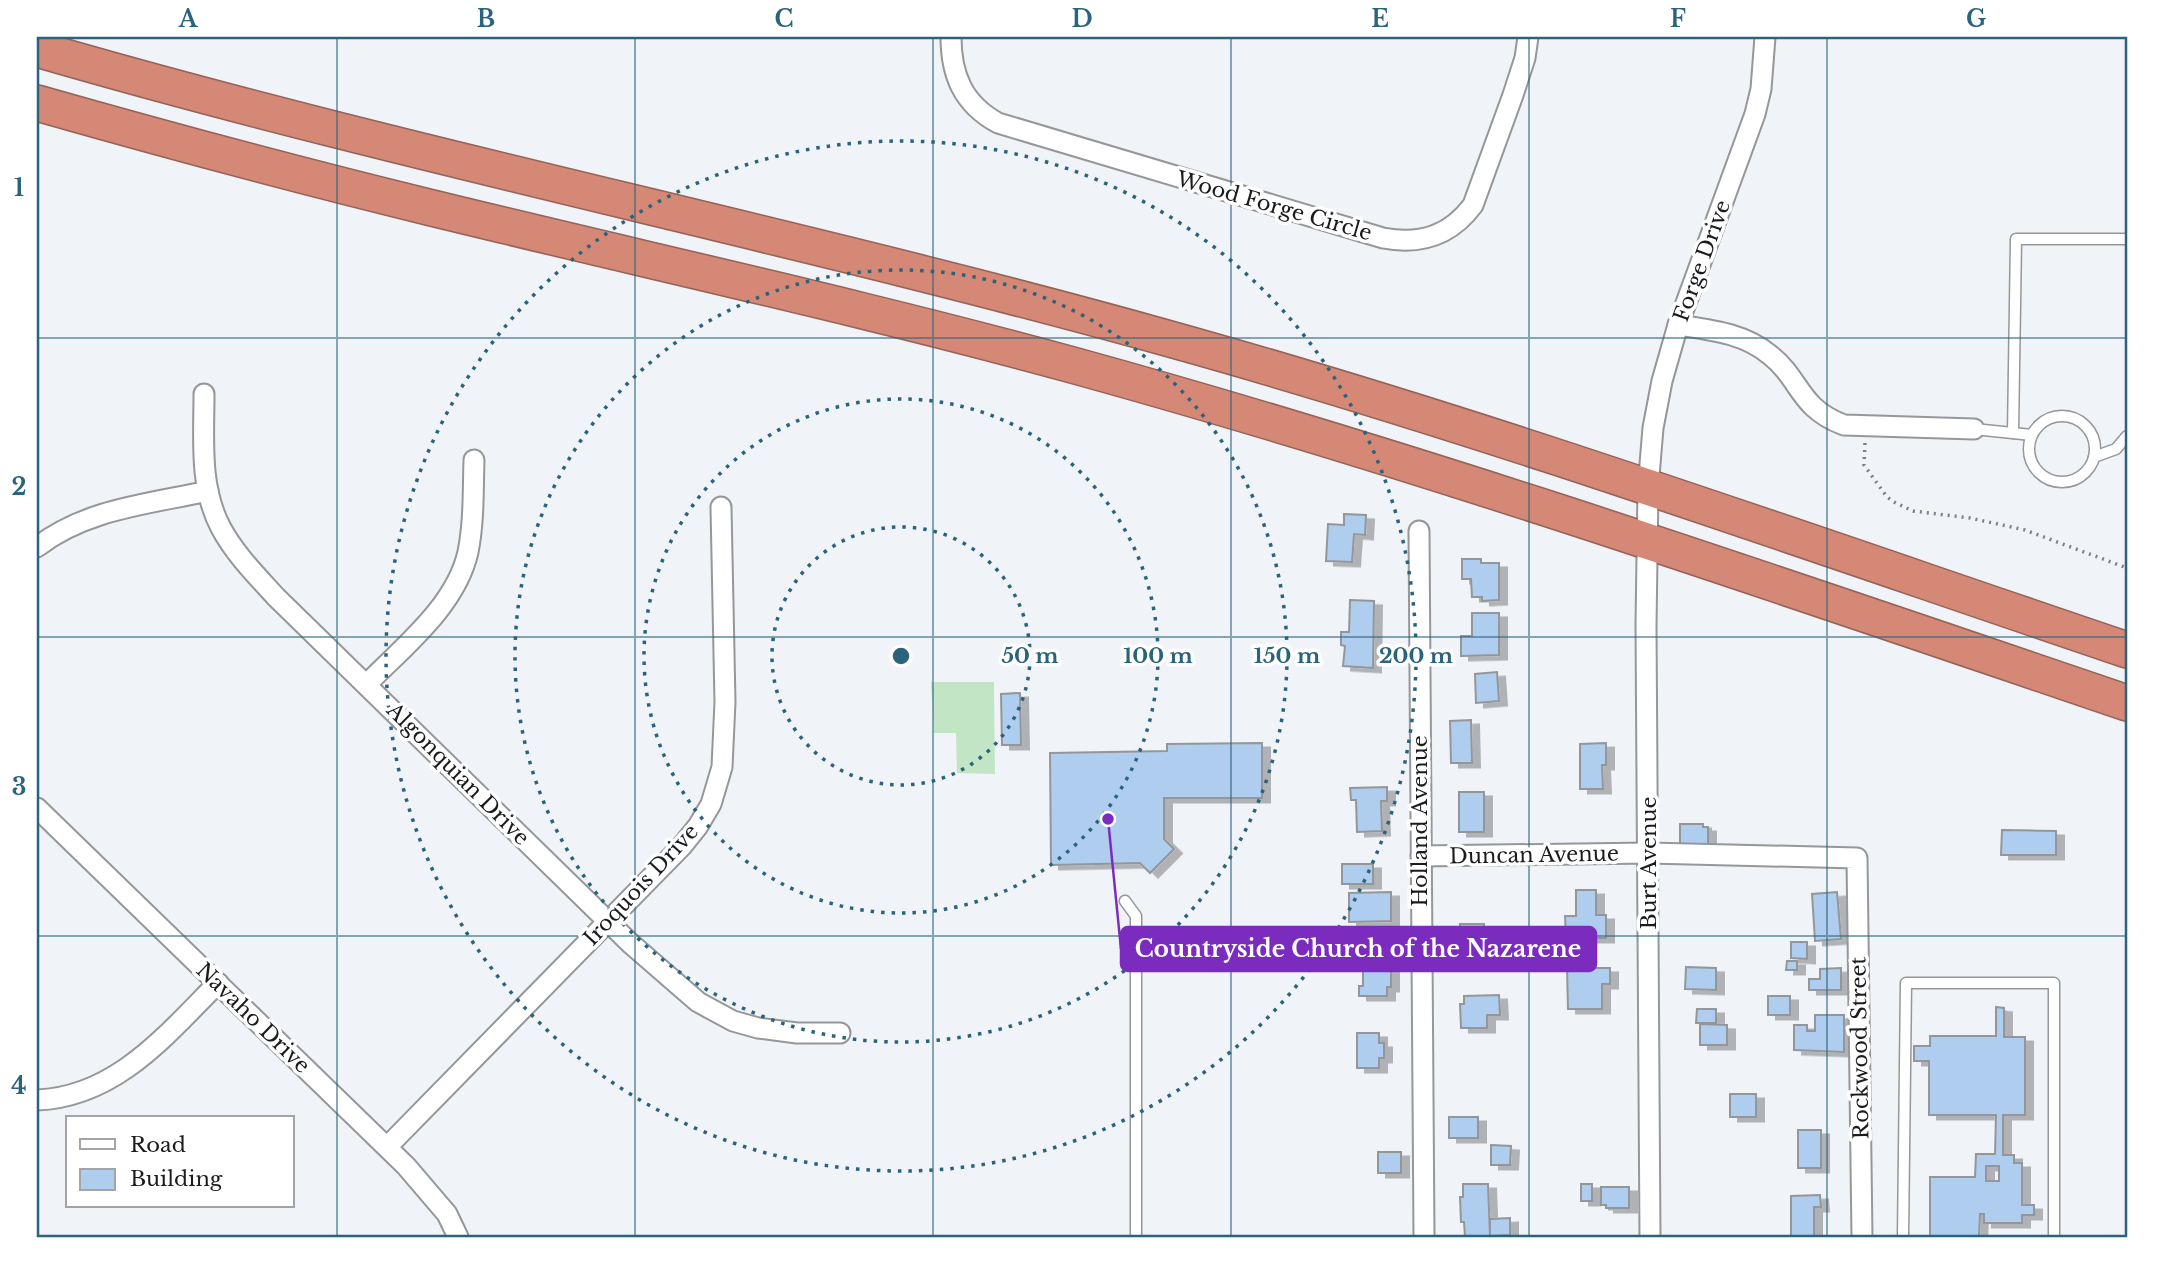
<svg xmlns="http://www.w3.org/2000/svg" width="2164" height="1274" font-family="'Libre Baskerville',serif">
<defs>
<filter id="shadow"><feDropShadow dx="8" dy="4.5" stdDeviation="0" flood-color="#0004"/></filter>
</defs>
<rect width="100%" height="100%" fill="#f0f3f7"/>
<path fill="#c2e5c5" d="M931,682H994L995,774L957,773L956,733H934Z"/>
<g fill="#afcdef" stroke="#94979a" stroke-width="2" fill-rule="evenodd" filter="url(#shadow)">
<path d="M1344,514L1366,515L1365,535L1354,534L1352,562L1326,561L1328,524L1344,525Z"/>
<path d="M1462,559H1481V563H1499V600L1482,601V597H1472L1471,579H1462Z"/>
<path d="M1350,600L1374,601L1373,668L1343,666L1345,646L1341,645V632H1349Z"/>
<path d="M1472,613H1499V655L1461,656V636H1472Z"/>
<path d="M1497,672L1499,701L1476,703L1475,674Z"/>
<path d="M1020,693L1021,745H1002L1001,694Z"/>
<path d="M1471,720L1472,763H1451L1450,721Z"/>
<path d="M1262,743V798H1164V839L1174,849L1150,873L1140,863L1051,865L1050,753L1167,751V744Z"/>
<path d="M1606,743V765H1602L1603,789H1580V744Z"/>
<path d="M1387,787V801H1381L1382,831L1357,832L1356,800H1351L1350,788Z"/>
<rect x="1459" y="792" width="25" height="40"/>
<path d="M1680,824H1703V827H1708V844H1703L1704,848H1680Z"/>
<path d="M2002,830L2056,831V855H2001Z"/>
<rect x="1342" y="864" width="31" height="20"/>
<path d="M1576,890H1596V915H1606V938H1566L1565,916H1576Z"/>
<path d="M1391,892V921L1349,922V893Z"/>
<path d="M1837,892L1841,939L1815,941L1812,894Z"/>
<path d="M1460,924H1484L1485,964H1460Z"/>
<path d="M1791,942H1807V959L1791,958Z"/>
<path d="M1366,959H1391V987H1387V996H1359V986H1363V971H1366Z"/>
<path d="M1787,961H1797V970H1786Z"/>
<path d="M1686,967L1716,968V990L1685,989Z"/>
<path d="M1567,968H1610V984H1602V1009H1568Z"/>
<path d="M1841,968V990H1809V979H1820V969Z"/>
<path d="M1499,995L1500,1015H1487V1028H1461L1460,1004H1464V996Z"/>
<rect x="1768" y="996" width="22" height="19"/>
<path d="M1996,1007L2004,1008V1037H2025V1115H2003V1155H2014V1163H2022V1205H2034V1215H2022V1223H1984V1214H1980L1979,1236H1930V1177H1975L1976,1154H1995L1996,1115H1929V1061H1914V1046H1930V1036H1996ZM1986,1166H1999V1181H1986Z"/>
<path d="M1697,1009H1716V1023H1696Z"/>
<path d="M1815,1015H1844V1052L1794,1050V1025H1807V1031H1815Z"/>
<path d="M1700,1024L1727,1025V1045H1700Z"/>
<path d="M1357,1033H1379V1043H1384V1058H1379V1068H1357Z"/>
<rect x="1730" y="1094" width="26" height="23"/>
<rect x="1449" y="1117" width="29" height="21"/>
<rect x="1798" y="1130" width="23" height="38"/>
<path d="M1491,1145L1511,1146L1510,1165H1491Z"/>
<rect x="1378" y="1152" width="23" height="21"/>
<path d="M1463,1184H1488L1490,1237H1465L1464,1222H1461L1460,1197H1463Z"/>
<rect x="1581" y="1184" width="11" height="17"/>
<path d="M1601,1187H1629V1208H1606V1205H1601Z"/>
<path d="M1820,1195L1821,1207H1814V1237H1791V1196Z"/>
<path d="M1510,1218V1235L1490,1236V1219Z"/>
</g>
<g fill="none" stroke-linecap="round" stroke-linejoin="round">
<g stroke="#95979a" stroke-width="13">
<g id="lane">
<circle cx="2062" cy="449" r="33"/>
<path d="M1974,429L2032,435"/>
<path d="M2013,433L2016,239H2127"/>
<path d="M2094,457L2116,449L2127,436"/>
<path d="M1125,901L1136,916V1237"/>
<path d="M1903,1237L1906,983H2054V1237"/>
</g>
</g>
<g stroke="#95979a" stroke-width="23">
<g id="street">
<path d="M951,37C951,75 963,104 998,123L1383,238C1420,245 1450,236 1473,205L1513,95L1525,58L1528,37"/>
<path d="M1678,325C1711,330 1744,333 1770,355C1801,379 1798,408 1844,425L1974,429"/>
<path d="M204,394C204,439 199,487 221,528C235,554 256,575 276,597L630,943L698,1002L733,1021L758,1028L797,1033H840"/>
<path d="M1419,531L1424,1237"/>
<path d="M37,547C86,509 149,504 208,491"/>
<path d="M367,684C403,647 456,606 468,552C474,522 473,491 474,460"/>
<path d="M37,808L406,1166L447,1214L458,1237"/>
<path d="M1421,856L1649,853L1857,858L1862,1237"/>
<path d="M37,1100C116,1097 166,1035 218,983"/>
<path d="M387,1147L682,846L698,826L711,804L722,767L725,702L721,507"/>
<path d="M1650,1237L1646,626L1648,488L1653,428L1662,381L1678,325L1755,114L1761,89L1765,37"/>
</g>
</g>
<g stroke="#946256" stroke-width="38">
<g id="highway">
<path d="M37,49C412,158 795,234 1170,339C1493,429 1810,543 2127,650"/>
<path d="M37,103C167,140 297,175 428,207C644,260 861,307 1076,366C1431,464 1779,585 2127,703"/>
</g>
</g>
<path stroke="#7e8082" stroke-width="3.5" stroke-dasharray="2 5" stroke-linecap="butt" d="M1865,443L1864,465L1887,497L1894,502L1913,511L1970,518L2025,530L2127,568"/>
<use href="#lane" stroke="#fff" stroke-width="10"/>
<use href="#street" stroke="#fff" stroke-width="19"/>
<use href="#highway" stroke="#d58876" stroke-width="35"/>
</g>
<path fill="none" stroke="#29637c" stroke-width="2" stroke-opacity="0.55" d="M337,37V1237M635,37V1237M933,37V1237M1231,37V1237M1529,37V1237M1827,37V1237M37,338H2127M37,637H2127M37,936H2127"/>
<g fill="none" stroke="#29637c" stroke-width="3.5" stroke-dasharray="3.5 7">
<circle cx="901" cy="656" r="129"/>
<circle cx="901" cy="656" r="257"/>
<circle cx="901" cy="656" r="386"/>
<circle cx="901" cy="656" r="515"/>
</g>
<g text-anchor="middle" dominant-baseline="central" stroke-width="7" stroke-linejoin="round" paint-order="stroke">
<g font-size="21" fill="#1a1b1c" stroke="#fff">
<text transform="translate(1274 206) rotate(16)">Wood Forge Circle</text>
<text transform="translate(1702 261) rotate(-70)">Forge Drive</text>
<text transform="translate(458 774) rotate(45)">Algonquian Drive</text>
<text transform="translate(1420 821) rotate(-90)">Holland Avenue</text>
<text transform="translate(1534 855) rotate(-1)">Duncan Avenue</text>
<text transform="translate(1649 863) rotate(-90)">Burt Avenue</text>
<text transform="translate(641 885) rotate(-47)">Iroquois Drive</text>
<text transform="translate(253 1018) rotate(44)">Navaho Drive</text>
<text transform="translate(1860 1048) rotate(-91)">Rockwood Street</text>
</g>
</g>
<circle cx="901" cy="656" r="10" fill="#29637c" stroke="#fff" stroke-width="3.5"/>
<g font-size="21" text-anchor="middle" font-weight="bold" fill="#29637c" stroke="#fff" stroke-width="7" stroke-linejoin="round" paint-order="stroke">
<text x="1030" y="663">50 m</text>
<text x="1158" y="663">100 m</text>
<text x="1287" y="663">150 m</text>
<text x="1416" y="663">200 m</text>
</g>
<path fill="none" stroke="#7b2cbf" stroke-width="2.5" d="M1108 819L1121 949"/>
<circle fill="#7b2cbf" stroke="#fff" stroke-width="2.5" cx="1108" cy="819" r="7"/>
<rect fill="#7b2cbf" stroke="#7b2cbf" stroke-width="2.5" x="1121" y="927" width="475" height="44" rx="7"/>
<g font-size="23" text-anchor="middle" font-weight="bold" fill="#fff">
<text x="1358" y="957">Countryside Church of the Nazarene</text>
</g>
<rect width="2164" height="1274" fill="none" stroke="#ffffff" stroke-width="77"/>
<rect x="66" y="1116" width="228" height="91" fill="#ffffff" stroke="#a3a4a4" stroke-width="2"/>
<rect x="80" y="1139" width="35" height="10" fill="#ffffff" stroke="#a3a4a4" stroke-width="2"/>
<text x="130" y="1152" font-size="21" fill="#1a1b1c">Road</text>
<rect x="80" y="1169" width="35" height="21" fill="#afcdef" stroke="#a3a4a4" stroke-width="2"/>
<text x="130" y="1186" font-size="21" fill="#1a1b1c">Building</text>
<rect x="38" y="38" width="2088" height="1198" fill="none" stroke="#29637c" stroke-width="2.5"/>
<g font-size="23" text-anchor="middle" font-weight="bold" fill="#29637c">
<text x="188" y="27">A</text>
<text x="486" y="27">B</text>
<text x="784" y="27">C</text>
<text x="1082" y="27">D</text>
<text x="1380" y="27">E</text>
<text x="1678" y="27">F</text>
<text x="1976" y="27">G</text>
<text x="19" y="196">1</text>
<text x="19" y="495">2</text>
<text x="19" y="795">3</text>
<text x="19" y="1094">4</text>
</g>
</svg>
